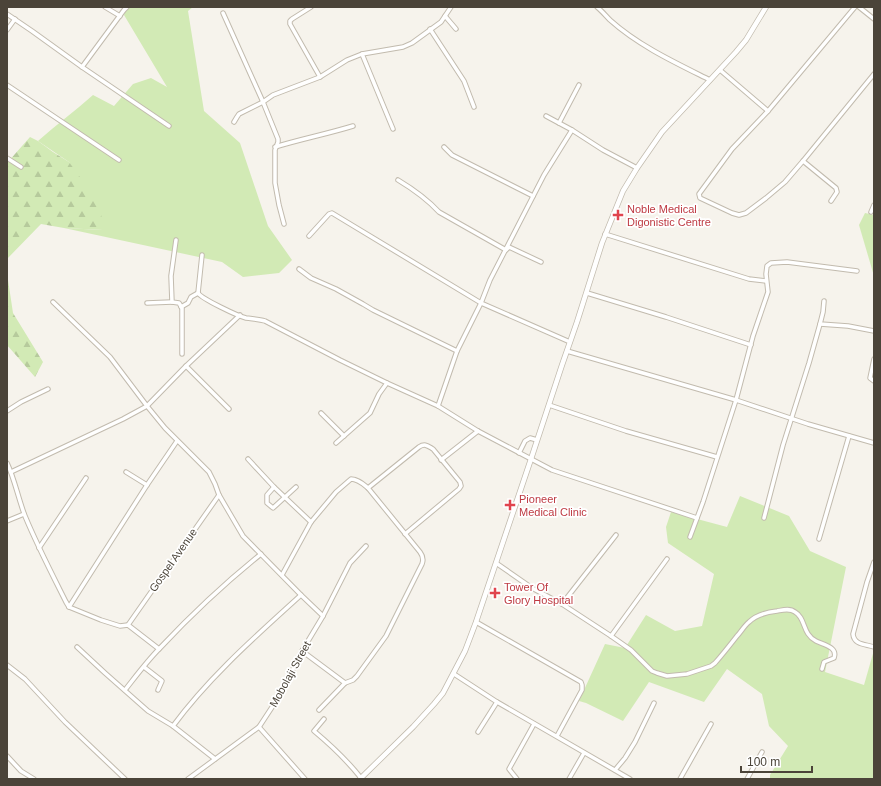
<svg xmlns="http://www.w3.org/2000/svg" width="881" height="786" font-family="Helvetica,sans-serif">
<defs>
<pattern id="forest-firs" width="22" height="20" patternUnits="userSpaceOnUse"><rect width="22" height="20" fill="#d2eab5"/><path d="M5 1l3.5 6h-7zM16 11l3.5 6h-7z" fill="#b6ca9c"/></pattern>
</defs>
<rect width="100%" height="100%" fill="#f6f3ec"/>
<g fill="#d2eab5">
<path d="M126,7H193L188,11L204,111L240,143L268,226L292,260L279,273L243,277L222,262L64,228L102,230L69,162L38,141C56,125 75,111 93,95L114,106L133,84L151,78L167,87L124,15Z"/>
<path d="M865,213L874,215V276L859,225Z"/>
<path d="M740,496L789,516L810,551L846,567L825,672L864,685L874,650V779H770V775L788,746L769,726L762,694L727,669L704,702L649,682L623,721L586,703L579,701L605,644L625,648L646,615L675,631L702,626L714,574L668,543L666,527L671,512L727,527Z"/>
</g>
<g fill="url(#forest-firs)">
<path d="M30,137L38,141L53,152L69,162L100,205L103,230L64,228L41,224L7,259V163Z"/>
<path d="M7,273L13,313L43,362L35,377L7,345Z"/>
</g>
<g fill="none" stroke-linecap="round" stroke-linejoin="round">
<g stroke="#c2bbae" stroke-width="5.5">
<g id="minor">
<path d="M105,7L120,16"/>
<path d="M311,7L292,19L290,21V24L320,77"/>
<path d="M597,7C602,11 606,16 610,20C639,46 676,63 710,80"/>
<path d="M855,7L768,111L732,149L699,194L700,198L732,213L739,215L746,213L766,198L785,182L803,161L874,74"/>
<path d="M859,7L874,19"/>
<path d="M223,13L263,102L278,139V142L275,150V183L279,205L284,224"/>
<path d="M7,14L32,31L82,67L169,126"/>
<path d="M445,16L456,29"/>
<path d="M430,29L464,81L474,107"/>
<path d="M7,30L15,19"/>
<path d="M362,54L393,129"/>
<path d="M82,67L124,10L127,7"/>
<path d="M720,70L768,111"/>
<path d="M7,85L119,160"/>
<path d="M546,116L572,130L603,150L637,168"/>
<path d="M234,122L237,117L239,114L263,102L273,95L320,77L347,60L362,54L403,47L412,43L441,22L451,7"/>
<path d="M559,123L579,85"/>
<path d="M275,147C301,139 327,134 353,126"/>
<path d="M444,147L452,155L533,196"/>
<path d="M7,158L21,167"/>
<path d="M803,161L836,188L837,192L831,201"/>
<path d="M398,180C413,189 427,199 439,212L506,250L509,247L541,262"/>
<path d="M871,212L874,205"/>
<path d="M605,234L749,279L766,281"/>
<path d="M309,236L329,214L332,213L481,303L570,342"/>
<path d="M176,240L171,276L172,302L179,303L182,308V354"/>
<path d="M299,269L311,278L336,289L363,304L373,310L457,351"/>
<path d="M198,293C202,299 238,316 246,318C253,319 259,319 265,321L340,360L387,383L438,406L478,431L552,470L697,518"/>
<path d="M198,293L202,255"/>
<path d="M587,293L666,317L751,345"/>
<path d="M824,301L823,312L820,324L848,326L874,331"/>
<path d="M53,302L110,357L147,406L165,428L209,472L215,484L219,495L243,536L301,595L323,616"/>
<path d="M147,303L172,302"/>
<path d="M181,307L188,303L191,297L198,293"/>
<path d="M567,351L736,400L808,424L874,443"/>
<path d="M874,359L870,378L874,381"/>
<path d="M186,366L229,409"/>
<path d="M549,405L626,431L717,457"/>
<path d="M438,406L457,351L481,303L490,280L544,175L572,130"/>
<path d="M7,411L21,402L48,389"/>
<path d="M321,413L344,436"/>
<path d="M336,443L370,413L379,394L387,383"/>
<path d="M519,453L525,441L530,438L537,440"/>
<path d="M248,459L274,487L311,522"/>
<path d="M441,460L478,431"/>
<path d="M7,463C15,480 18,498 25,516C37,545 52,574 66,602L69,607L101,620L120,626L128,625L159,649"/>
<path d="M11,472L123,419L147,406L186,366L240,315"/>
<path d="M126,472L147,485"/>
<path d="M274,487L267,495V503L273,508L296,487"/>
<path d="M368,488L419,447C425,443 428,446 433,449L460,482L461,486L459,489L405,534"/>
<path d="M764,518L783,445L809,363L820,324"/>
<path d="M7,521L24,514"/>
<path d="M690,537L703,502L736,400L753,336L768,292L766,274L767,266L771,263L787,262L857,271"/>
<path d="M819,539L849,436"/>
<path d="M39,548L86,478"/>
<path d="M874,562L867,582L853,634C854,645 865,644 874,647"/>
<path d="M496,563L532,588L562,604L611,636L667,559"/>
<path d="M282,575L311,522L336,492L351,479C358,479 363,484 368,488L420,552C423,556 424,559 422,564L386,636L357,676L353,680L345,683L319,710"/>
<path d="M562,604L616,535"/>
<path d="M69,607L147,485L177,441"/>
<path d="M476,622L581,682L582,685V690L557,736"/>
<path d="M128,625L219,495"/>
<path d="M611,636L631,650L652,671L657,673L667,676L687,674L711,666L715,663C723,654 730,645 737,636C741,632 744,626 749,622C756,615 768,612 777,611C783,610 790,608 795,612C806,618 802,634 816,641C824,645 838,647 834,658L824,662L822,669"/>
<path d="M77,647L105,673L148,711L173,726L215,759"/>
<path d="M302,651L345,683"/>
<path d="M7,665L25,679L65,722L125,779"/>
<path d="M144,667L162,681L158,690"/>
<path d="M454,674L497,702L630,779"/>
<path d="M125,690C136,676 147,661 160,648C192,614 225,583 261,554"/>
<path d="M324,719L314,731C332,746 346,759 361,778"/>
<path d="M173,726C209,677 256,636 301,595"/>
<path d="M259,727L305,779"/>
<path d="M478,732L497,702"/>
<path d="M7,756L21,771L34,779"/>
<path d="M615,770L625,758L635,742L654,703"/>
<path d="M188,779L259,727L280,695L302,651L323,616L350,563L366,546"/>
<path d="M517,779L509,769L534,724"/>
<path d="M569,779L584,753"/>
<path d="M680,779L711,724"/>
<path d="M747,779L762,752"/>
</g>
</g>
<g stroke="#c2bbae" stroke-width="6">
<path id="tertiary" d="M360,779L413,727L434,704L443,693L465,651L476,622L531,459L562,365L577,322L602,243L623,191L637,168L662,132L736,52L746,40L766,7"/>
</g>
<use href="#minor" stroke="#fff" stroke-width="3.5"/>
<use href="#tertiary" stroke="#fff" stroke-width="4.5"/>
</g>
<g fill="#e0444e" stroke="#fff" stroke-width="1.5">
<path d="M616 209h4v4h4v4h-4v4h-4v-4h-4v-4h4z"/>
<path d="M508 499h4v4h4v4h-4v4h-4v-4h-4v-4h4z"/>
<path d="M493 587h4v4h4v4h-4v4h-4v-4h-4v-4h4z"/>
</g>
<g text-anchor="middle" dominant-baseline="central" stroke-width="3.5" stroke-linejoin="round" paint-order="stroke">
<g font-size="11" fill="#be3a42" stroke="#fff" text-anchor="start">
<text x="627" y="209">Noble Medical<tspan x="627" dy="13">Digonistic Centre</tspan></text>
<text x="519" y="499">Pioneer<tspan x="519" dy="13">Medical Clinic</tspan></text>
<text x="504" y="587">Tower Of<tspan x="504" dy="13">Glory Hospital</tspan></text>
</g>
<g font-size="11" fill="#4b4439" stroke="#fff">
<text transform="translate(173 560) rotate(-55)">Gospel Avenue</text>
<text transform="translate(290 674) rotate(-61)">Mobolaji Street</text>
</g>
</g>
<rect width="881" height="786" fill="none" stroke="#4b4439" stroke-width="16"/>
<path d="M741 766v6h71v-6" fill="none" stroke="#4b4439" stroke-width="2"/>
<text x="747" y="766" font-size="12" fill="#4b4439" stroke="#ffffff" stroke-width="3" paint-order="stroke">100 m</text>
</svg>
